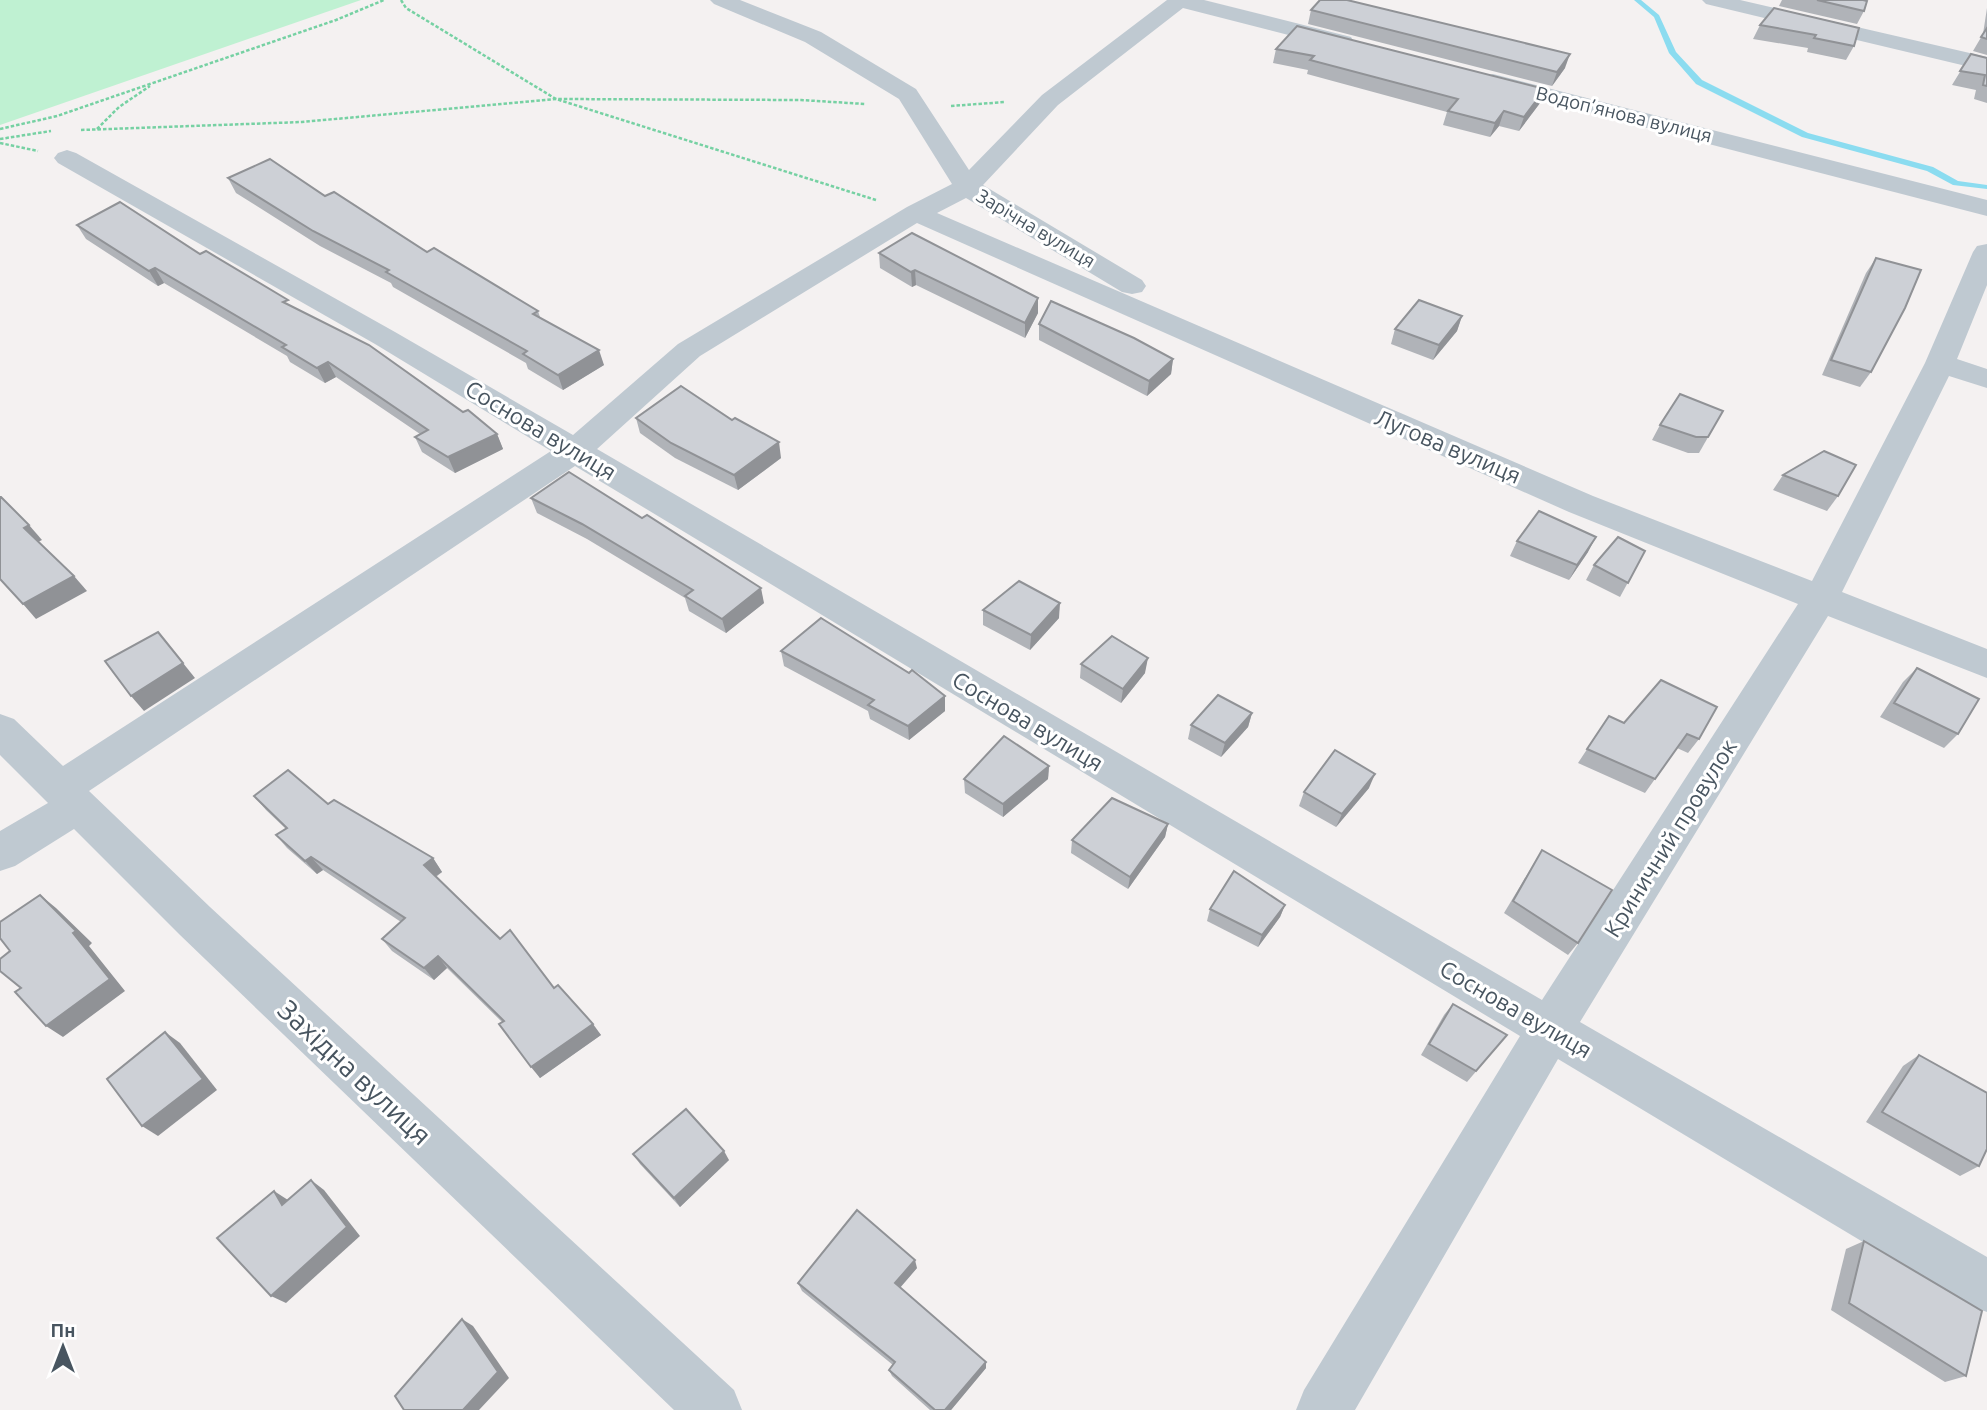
<svg xmlns="http://www.w3.org/2000/svg" width="1987" height="1410" font-family="Ubuntu,sans-serif">
<rect width="100%" height="100%" fill="#f4f1f1"/>
<path fill="#bff1d2" d="M0,0H361L0,125Z"/>
<g fill="none" stroke-linecap="round" stroke-linejoin="round">
<path fill="#8bdcf0" fill-rule="evenodd" d="M1634,0H1641L1659,15L1676,52L1702,80L1808,133L1933,167L1958,181L1987,185V189L1953,185L1927,171L1802,137L1696,84L1669,53L1654,17Z"/>
<g stroke="#76d1a3" stroke-width="2.5" stroke-dasharray="3.5 2" stroke-linecap="butt">
<path d="M401,0L406,8L556,99L876,200"/>
<path d="M951,106L1005,102"/>
<path d="M0,129L57,116L336,20L384,0"/>
<path d="M97,129L119,107L150,86"/>
<path d="M81,130L302,122L556,99L801,100L865,104"/>
<path d="M0,139L51,131"/>
<path d="M0,143L38,151"/>
</g>
<g fill="#bfc9d1" fill-rule="evenodd">
<path d="M710,0H740L821,32L916,89L969,170L1042,95L1167,0H1204L1351,37L1354,42L1351,47L1343,49L1183,8L1058,105L983,185L1142,280L1146,286L1142,292L1132,294L1122,292L966,198L937,213L1593,496L1812,581L1925,363L1973,252L1977,246L1987,244V285L1957,359L1987,369V388L1949,376L1842,592L1987,649V678L1828,616L1580,1022L1987,1257V1312L1968,1305L1558,1059L1355,1410H1296L1304,1390L1520,1036L575,466L89,791L210,907L734,1390L742,1410H674L180,935L74,829L15,866L0,871V831L48,803L0,755V714L14,719L63,766L551,451L375,344L58,163L54,158L58,153L67,150L76,153L395,332L573,435L678,344L907,207L952,184L899,99L805,42L714,4ZM917,223L1569,512L1798,604L1542,1000L597,449L700,356Z"/>
<path d="M1702,0H1740L1987,57V71L1706,4Z"/>
<path d="M1493,74L1987,200V216L1485,86L1481,81L1485,76Z"/>
</g>
</g>
<g fill="#b0b3b8">
<path d="M1782,0H1863L1864,11L1857,24L1779,6Z"/>
<path d="M1774,8L1854,46L1846,60L1807,52L1808,48L1753,39L1760,25Z"/>
<path d="M1987,8V55L1973,51L1983,34Z"/>
<path d="M1311,10L1565,68L1552,86L1308,24Z"/>
<path d="M1276,49L1545,89L1540,103L1519,131L1499,126L1490,137L1443,125L1447,112L1307,74L1308,70L1273,63Z"/>
<path d="M1971,54L1987,58V103L1974,99L1976,90L1952,85Z"/>
<path d="M228,178L325,196L538,311L540,317L604,365L563,390L528,369L526,363L393,287L391,283L320,246L236,193Z"/>
<path d="M77,225L200,254L291,306L463,412L497,434L503,449L455,473L422,452L415,437L420,434L336,377L325,383L290,362L287,356L164,283L158,286L86,239Z"/>
<path d="M879,253L1038,298V313L1025,338L916,285L912,287L880,268Z"/>
<path d="M1876,258L1871,372L1860,387L1822,375L1866,273Z"/>
<path d="M1462,316L1457,331L1433,360L1391,344L1395,329Z"/>
<path d="M1039,324L1173,359L1171,374L1147,396L1039,340Z"/>
<path d="M1723,411L1699,453H1688L1652,440L1660,425Z"/>
<path d="M636,418L781,458L738,490L675,458L640,433Z"/>
<path d="M1783,475L1838,496L1827,511L1773,490Z"/>
<path d="M531,498L764,603L726,633L689,611L685,598L587,539L537,513Z"/>
<path d="M1517,541L1588,552L1569,580L1510,556Z"/>
<path d="M1645,551L1620,597L1586,580L1594,565Z"/>
<path d="M983,610L1059,618L1030,650L983,625Z"/>
<path d="M781,651L945,711L909,740L870,719L868,711L784,666Z"/>
<path d="M1081,664L1145,673L1121,703L1080,678Z"/>
<path d="M1917,668L1958,734L1944,748L1880,717L1903,682Z"/>
<path d="M1661,680L1699,739L1688,753L1677,748L1645,793L1578,763L1609,716L1624,723Z"/>
<path d="M1252,713L1248,727L1221,757L1188,739L1191,725Z"/>
<path d="M1049,766L1048,779L1003,817L965,793L964,779Z"/>
<path d="M1369,788L1336,827L1299,806L1304,792Z"/>
<path d="M254,796L328,804L433,858L442,872L436,877L554,988L601,1035L540,1078L502,1022L447,968L434,980L392,951L382,939L401,922L323,870L317,874L287,848L276,835L286,829L266,810Z"/>
<path d="M1168,824L1165,837L1128,889L1071,853L1072,840Z"/>
<path d="M1542,850L1578,943L1568,955L1504,913Z"/>
<path d="M1285,905L1280,917L1258,947L1207,921L1210,909Z"/>
<path d="M1453,1004L1507,1035L1467,1082L1421,1055L1444,1015Z"/>
<path d="M1919,1055L1979,1166L1960,1176L1866,1122L1903,1066Z"/>
<path d="M633,1154L729,1160L680,1207L640,1164Z"/>
<path d="M1864,1241L1966,1376L1945,1382L1831,1310L1846,1249Z"/>
<path d="M917,1268L900,1288L986,1368L951,1410H930L892,1376L889,1370L893,1365L802,1291L798,1283Z"/>
</g>
<g fill="#909296">
<path d="M1570,54L1565,68L1552,86L1557,72Z"/>
<path d="M1545,89L1540,103L1519,131L1524,117Z"/>
<path d="M1504,111L1499,126L1490,137L1495,123Z"/>
<path d="M155,268L164,283L158,286L149,271Z"/>
<path d="M915,270L916,285L912,287L911,272Z"/>
<path d="M1038,298V313L1025,338V323Z"/>
<path d="M1462,316L1457,331L1433,360L1439,345Z"/>
<path d="M599,350L604,365L563,390L558,375Z"/>
<path d="M1173,359L1171,374L1147,396L1149,381Z"/>
<path d="M328,362L336,377L325,383L317,368Z"/>
<path d="M497,434L503,449L455,473L448,457Z"/>
<path d="M779,442L781,458L738,490L734,475Z"/>
<path d="M29,525L42,540L36,543L24,528Z"/>
<path d="M1596,537L1588,552L1569,580L1577,565Z"/>
<path d="M74,576L87,591L36,619L23,604Z"/>
<path d="M761,588L764,603L726,633L722,619Z"/>
<path d="M1060,603L1059,618L1030,650L1031,635Z"/>
<path d="M1148,658L1145,673L1121,703L1123,689Z"/>
<path d="M183,663L195,678L144,711L131,696Z"/>
<path d="M945,696V711L909,740L908,726Z"/>
<path d="M1252,713L1248,727L1221,757L1225,743Z"/>
<path d="M1049,766L1048,779L1003,817V804Z"/>
<path d="M1375,774L1369,788L1336,827L1342,814Z"/>
<path d="M1168,824L1165,837L1128,889L1130,877Z"/>
<path d="M311,857L323,870L317,874L305,861Z"/>
<path d="M433,858L442,872L433,878L424,865Z"/>
<path d="M40,895L56,908L92,943L89,946L125,991L63,1037L46,1026Z"/>
<path d="M1285,905L1280,917L1258,947L1262,935Z"/>
<path d="M438,956L447,968L434,980L424,968Z"/>
<path d="M593,1024L601,1035L540,1078L531,1067Z"/>
<path d="M165,1032L180,1043L217,1090L158,1136L142,1126Z"/>
<path d="M724,1151L729,1160L680,1207L674,1198Z"/>
<path d="M311,1180L324,1190L360,1236L286,1303L271,1296Z"/>
<path d="M274,1191L288,1200L282,1205Z"/>
<path d="M915,1260L917,1268L897,1291L895,1283Z"/>
<path d="M462,1319L473,1326L509,1378L479,1410H463Z"/>
<path d="M986,1362V1368L951,1410H945Z"/>
</g>
<g fill="#cdd0d6" stroke="#909296" stroke-width="2">
<path d="M1320,0H1347L1570,54L1557,72L1311,10Z"/>
<path d="M1817,0H1863L1867,1L1864,11Z"/>
<path d="M1774,8L1859,28L1854,46L1814,38L1816,35L1760,25Z"/>
<path d="M1297,26L1545,89L1524,117L1504,111L1495,123L1448,111L1458,99L1310,60L1314,56L1276,49Z"/>
<path d="M1987,28V39L1981,37Z"/>
<path d="M1971,54L1987,58V86L1983,85L1985,75L1960,71Z"/>
<path d="M270,159L325,196L334,192L427,252L434,248L538,311L533,314L599,350L558,375L523,354L527,351L386,272L389,270L313,231L228,178Z"/>
<path d="M120,202L200,254L206,251L288,300L283,302L369,345L463,412L468,410L497,434L448,457L415,437L428,430L328,362L317,368L282,347L286,345L155,268L149,271L77,225Z"/>
<path d="M912,233L1038,298L1025,323L915,270L911,272L879,253Z"/>
<path d="M1876,258L1921,270L1905,308L1871,372L1831,360Z"/>
<path d="M1419,300L1462,316L1439,345L1395,329Z"/>
<path d="M1051,301L1134,338L1173,359L1149,381L1039,324Z"/>
<path d="M681,386L732,420L735,418L779,442L734,475L671,443L636,418Z"/>
<path d="M1680,394L1723,411L1708,437H1696L1660,425Z"/>
<path d="M1824,451L1856,465L1838,496L1783,475Z"/>
<path d="M569,472L642,518L647,515L761,588L722,619L685,596L693,590L582,524L531,498Z"/>
<path d="M0,497H1L29,525L24,528L74,576L23,604L0,579Z"/>
<path d="M1539,511L1596,537L1577,565L1517,541Z"/>
<path d="M1618,537L1645,551L1628,583L1594,565Z"/>
<path d="M1019,581L1060,603L1031,635L983,610Z"/>
<path d="M821,618L909,673L912,670L945,696L908,726L868,705L874,700L781,651Z"/>
<path d="M158,632L183,663L131,696L105,661Z"/>
<path d="M1112,636L1148,658L1123,689L1081,664Z"/>
<path d="M1917,668L1979,699L1958,734L1894,703Z"/>
<path d="M1661,680L1717,707L1699,739L1687,734L1655,779L1587,749L1609,716L1624,723Z"/>
<path d="M1218,695L1252,713L1225,743L1191,725Z"/>
<path d="M1004,736L1049,766L1003,804L964,779Z"/>
<path d="M1335,750L1375,774L1342,814L1304,792Z"/>
<path d="M288,770L328,804L334,800L433,858L424,865L500,939L510,930L554,988L558,985L593,1024L531,1067L499,1024L504,1021L438,956L424,968L382,939L405,918L311,857L305,861L276,835L287,828L254,796Z"/>
<path d="M1112,798L1168,824L1130,877L1072,840Z"/>
<path d="M1542,850L1612,890L1578,943L1513,901Z"/>
<path d="M1234,871L1285,905L1262,935L1210,909Z"/>
<path d="M40,895L76,931L73,933L110,979L46,1026L15,992L21,988L0,971V959L10,951L0,938V922Z"/>
<path d="M1453,1004L1507,1035L1476,1071L1429,1044Z"/>
<path d="M165,1032L203,1079L142,1126L107,1079Z"/>
<path d="M1919,1055L1987,1093V1149L1979,1166L1882,1112Z"/>
<path d="M686,1109L724,1151L674,1198L633,1154Z"/>
<path d="M311,1180L347,1227L271,1296L217,1238L274,1191L282,1205Z"/>
<path d="M857,1210L915,1260L895,1283L986,1362L945,1410H935L889,1370L895,1362L798,1283Z"/>
<path d="M1864,1241L1982,1311L1966,1376L1849,1303Z"/>
<path d="M462,1319L498,1372L463,1410H404L395,1396Z"/>
</g>
<g text-anchor="middle" dominant-baseline="central" stroke-width="6" stroke-linejoin="round" paint-order="stroke">
<g font-size="19" fill="#485560" stroke="#fff">
<text transform="translate(1624 114) rotate(14)">Водоп’янова вулиця</text>
<text transform="translate(1036 228) rotate(31)">Зарічна вулиця</text>
</g>
<g font-size="23" fill="#485560" stroke="#fff">
<text transform="translate(541 430) rotate(31)">Соснова вулиця</text>
<text transform="translate(1448 446) rotate(23)">Лугова вулиця</text>
<text transform="translate(1028 721) rotate(31)">Соснова вулиця</text>
<text transform="translate(1670 838) rotate(-58)">Криничний провулок</text>
<text transform="translate(1516 1009) rotate(30)">Соснова вулиця</text>
</g>
<g font-size="28" fill="#485560" stroke="#fff">
<text transform="translate(355 1072) rotate(43)">Західна вулиця</text>
</g>
</g>
<g transform="translate(63 1347)" stroke="#ffffff" stroke-width="5" paint-order="stroke">
<path d="M0-5L12 26L0 18L-12 26Z" fill="#485560"/>
<text y="-10" font-size="19" font-weight="bold" text-anchor="middle" fill="#485560">Пн</text>
</g>
</svg>
